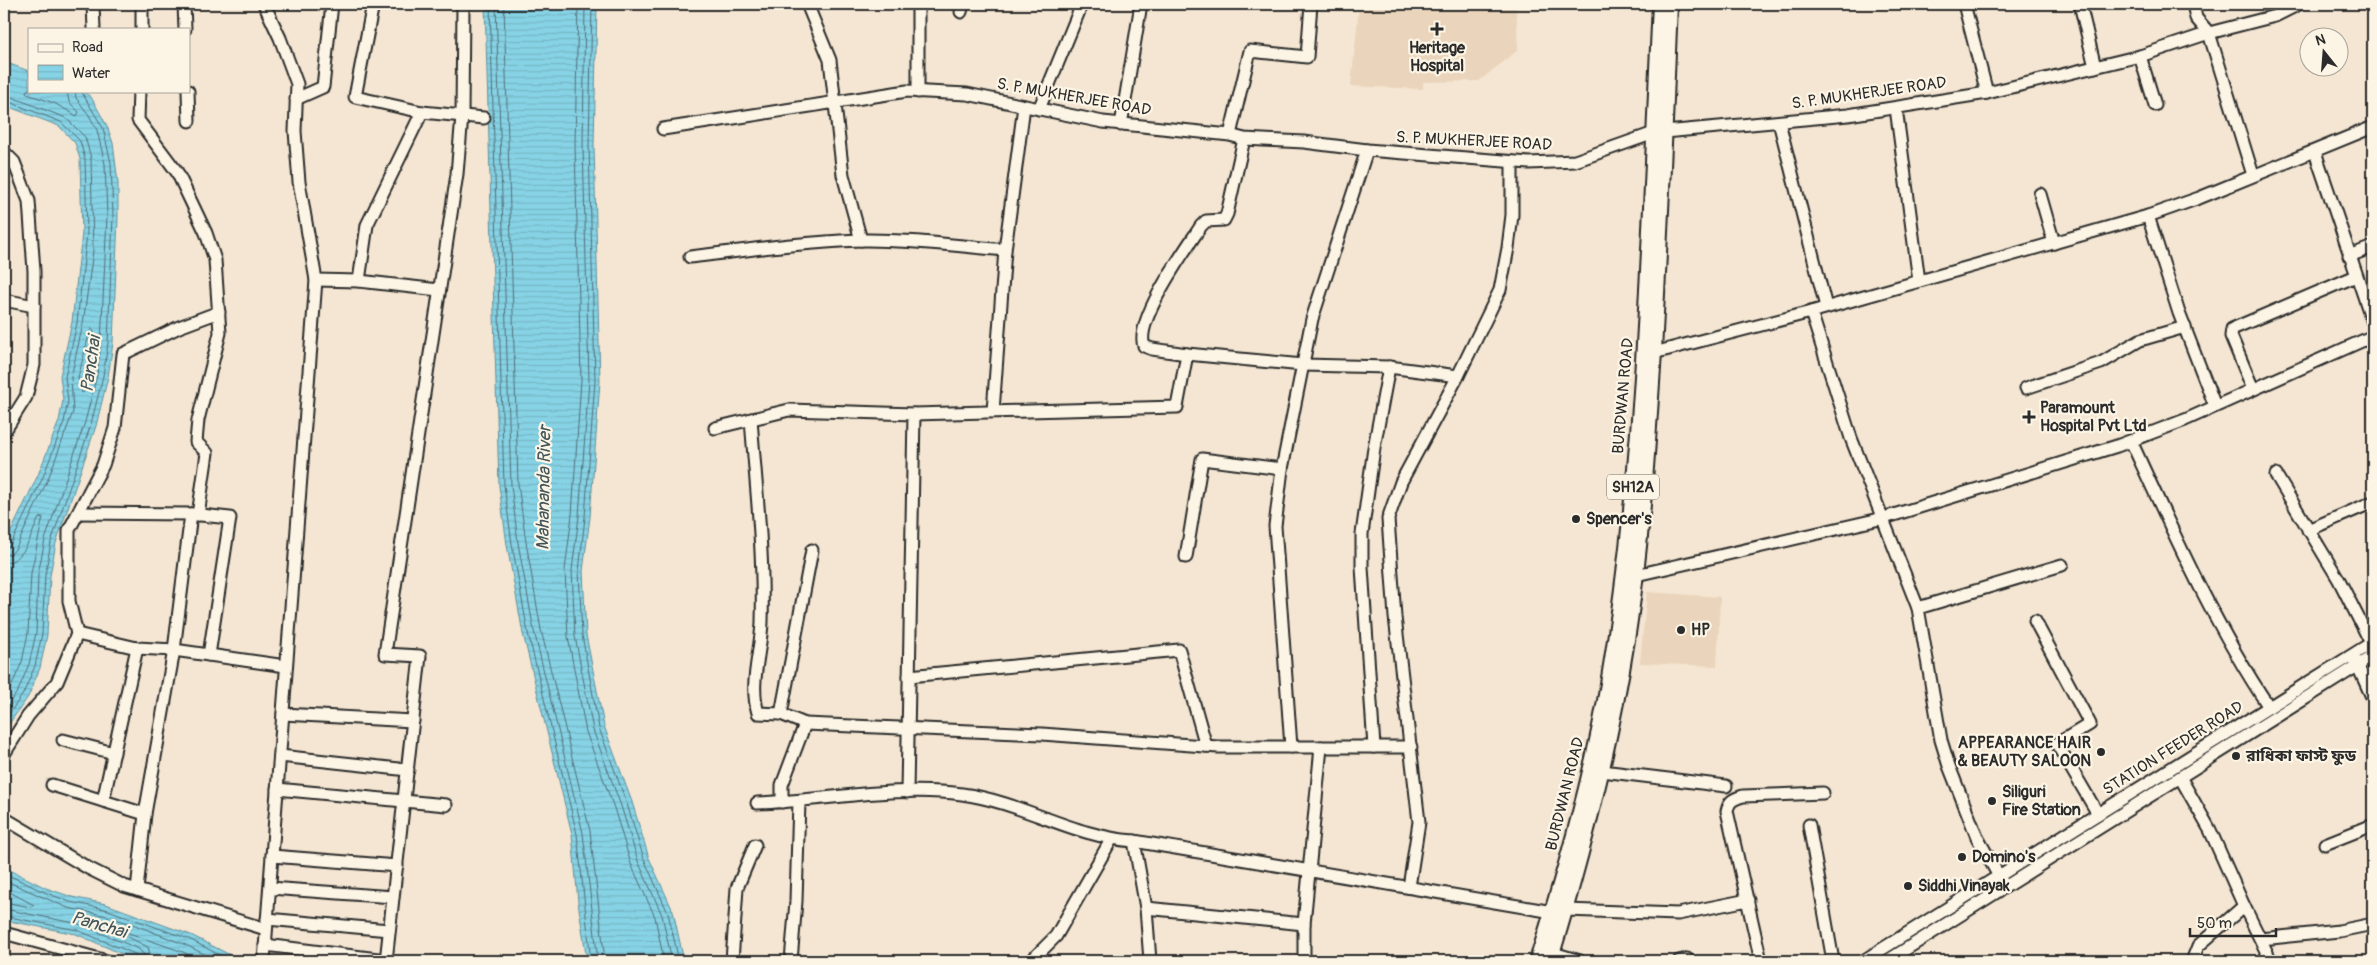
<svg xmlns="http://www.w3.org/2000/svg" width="2377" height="965" font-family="Pangolin,'Noto Sans Bengali',sans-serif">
<defs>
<pattern id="water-rules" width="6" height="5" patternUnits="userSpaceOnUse" patternTransform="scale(1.25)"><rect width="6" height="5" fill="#87d3e6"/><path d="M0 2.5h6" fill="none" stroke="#75b5c5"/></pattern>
</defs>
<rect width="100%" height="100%" fill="#f4e6d2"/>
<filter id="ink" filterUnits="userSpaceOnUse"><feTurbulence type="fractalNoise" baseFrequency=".02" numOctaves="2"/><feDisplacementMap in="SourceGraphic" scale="10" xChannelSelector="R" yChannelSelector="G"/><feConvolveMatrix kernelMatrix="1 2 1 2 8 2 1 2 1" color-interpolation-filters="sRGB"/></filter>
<g filter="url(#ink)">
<g fill="#ead4bb">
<path d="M1516,4L1518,50L1479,81L1423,82V89L1351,86L1359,7Z"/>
<path d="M1647,592L1720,597L1717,666L1640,663Z"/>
</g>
<g fill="url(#water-rules)" stroke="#62909b">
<path d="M485,4H597L594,145L600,381L590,517L583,571L586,635L604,726L632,802L649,858L673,911L684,961H587L578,902L572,834L523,634L507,545L499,486Z"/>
<path d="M4,62L29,71V91H83L91,97L107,126L113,143L118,183V217L113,343L108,377L96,426L56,543L50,576L47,635L40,668L28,697L4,731V554L7,540L38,475L59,421L63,400L60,376L72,322L82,233L80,159L75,143L59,126L4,105Z"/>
<path d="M4,867L46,888L72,897L106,904L191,935L242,961H138L76,934L4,920Z"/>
</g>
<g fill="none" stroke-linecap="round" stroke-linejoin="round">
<g stroke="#506e76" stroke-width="1">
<path d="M490,4L504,485L512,544L528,633L577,834L591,961"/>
<path d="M496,4L511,485L518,543L534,631L583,833L598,961"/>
<path d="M504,4L518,484L526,542L541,630L590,831L605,961"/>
<path d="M578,4L575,145L581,380L572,515L565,570L568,637L586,732L614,808L631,864L655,917L664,961"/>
<path d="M585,4L583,145L589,380L579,516L572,570L575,636L593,730L621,806L638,861L662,915L672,961"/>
<path d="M592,4L589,145L595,381L585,517L579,571L582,635L599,728L627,804L644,859L668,913L679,961"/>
<path d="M29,89L26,91L27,94L54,103L77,116L79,112L69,102L67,91"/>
<path d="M4,94L66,118L85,137L91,158L93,251L83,324L71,377L73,412L48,479L16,548L11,554L4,555"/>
<path d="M4,100L61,122L80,141L85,159L87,233L77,323L65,377L68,401L64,422L43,477L10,546L4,549"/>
<path d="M92,329L94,331C94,351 90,371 85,391L82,393L78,378L90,331Z"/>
<path d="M4,563C25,562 31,534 39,518L43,517L31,573L28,633L22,662L11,687L4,697"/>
<path d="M4,710L18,691L29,664L36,633L38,574L45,540L85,422L97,375L101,342L107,216L105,164L97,130L89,115L76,98L75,91"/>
<path d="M4,721L23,694L35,666L42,634L45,575L51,542L91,424L103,376L108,343L113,216L111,163L103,128L81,91"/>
<path d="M4,873L44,892L70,902L105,909L189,939L231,961"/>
<path d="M4,880L68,908L103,915L135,925L186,945L218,961"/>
<path d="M4,889L34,905L31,907L4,902"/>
<path d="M4,909L79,924L139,949L144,955L145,961"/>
<path d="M4,916L77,930L135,954L139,961"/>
<path d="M152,961L148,947L126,936V932L183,952L201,961"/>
</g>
<g stroke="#2b2b2b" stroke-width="15">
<g id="minor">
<path d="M93,4L94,29"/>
<path d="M142,4V29"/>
<path d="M184,4L185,29"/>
<path d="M373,4L355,97L422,112L484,118"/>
<path d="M807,4L830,60L843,175L861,240"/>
<path d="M918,4V92"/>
<path d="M1964,4L1987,93"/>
<path d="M2080,4L2095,67"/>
<path d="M2193,4L2196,18L2209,33L2253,175"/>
<path d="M961,12L963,4"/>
<path d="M2140,56L2155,105"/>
<path d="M139,91L138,120L177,172L206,233L215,260L220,333L198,420L196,442L207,453L198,515"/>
<path d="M188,91L189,121"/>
<path d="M296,99L323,87L332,4"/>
<path d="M1896,108L1919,281"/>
<path d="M1039,109L1082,4"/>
<path d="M1779,122L1826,307"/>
<path d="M1121,125L1141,4"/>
<path d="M663,129L907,91L967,94L1103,122L1230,135L1244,139L1304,142L1367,150L1529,163L1575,161L1654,133L1848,115L1987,93L2140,56L2209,33L2275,16L2299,4"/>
<path d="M1230,135L1250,51L1307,57L1311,4"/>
<path d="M4,152L14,162L29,201L34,271V365L26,397L4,432"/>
<path d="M2315,152L2373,323"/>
<path d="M2040,194L2054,243"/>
<path d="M2148,216L2179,313L2215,406"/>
<path d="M2349,256L2373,247"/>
<path d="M690,257C747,250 804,242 861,240C908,239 957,246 1005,250"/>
<path d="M316,280L359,281L367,225L422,112"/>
<path d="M359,281L439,290"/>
<path d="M4,300L34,306"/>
<path d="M1811,312L1851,438L1918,608L1941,740L1949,766L1977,837L2005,887"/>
<path d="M1187,354L1152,349L1144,346C1134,321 1186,249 1201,226L1206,221L1224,220L1227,214L1244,139"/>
<path d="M1646,355L1811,312L2148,216L2199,198L2373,127"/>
<path d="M2026,388L2101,363L2140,340L2185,327"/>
<path d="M2253,389L2231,336L2232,329L2356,276"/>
<path d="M993,411L1005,250L1024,106"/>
<path d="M751,419C756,487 764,554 762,622C761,652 749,683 758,713L781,714L805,724L782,785V802"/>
<path d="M715,428L789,410L914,414L1177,407L1187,354L1303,365L1389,367L1458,376"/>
<path d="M2131,441C2173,532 2213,623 2269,707"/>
<path d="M2276,475L2339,580L2371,643"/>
<path d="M79,513L191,514L230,518L209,655"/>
<path d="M2308,530L2373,502"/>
<path d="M1186,557L1202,459L1282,469"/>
<path d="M1636,575L1884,518L2117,446L2185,420L2373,336"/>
<path d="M1918,608L2062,565"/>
<path d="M2035,621L2090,724L2057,744L2098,814"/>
<path d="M77,634L137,648L174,650L286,666"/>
<path d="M2355,660L2373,699"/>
<path d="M909,676L1179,650L1206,746"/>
<path d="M283,714L413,721"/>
<path d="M781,714L812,550"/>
<path d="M805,724L1042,734L1218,747H1411"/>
<path d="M63,740L114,753"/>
<path d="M1291,747L1275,526L1282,469L1312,319L1367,150"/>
<path d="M1374,747L1362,567V534L1374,448L1389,367"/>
<path d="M4,754L28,716L57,682L77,634L69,601V530L103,465L115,428L123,354L179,327L219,312"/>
<path d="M280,756L408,770"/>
<path d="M1602,771L1726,786"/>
<path d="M2180,777L2210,830L2244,906L2271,961"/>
<path d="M52,785L145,814"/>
<path d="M277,789L446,805"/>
<path d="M907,792L914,414"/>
<path d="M103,801L137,648"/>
<path d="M757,803C825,801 894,785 962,794C1022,802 1073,837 1134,841L1553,912"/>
<path d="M4,818L88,868L124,886L266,929"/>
<path d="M1809,825L1833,961"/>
<path d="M1134,841L1146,908L1150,961"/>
<path d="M2325,844L2373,825"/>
<path d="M272,856L397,866"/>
<path d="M1409,887L1419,822L1395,617L1388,519L1401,482L1458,376L1500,290L1508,248L1512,215V162"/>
<path d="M270,888L393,897"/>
<path d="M137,890L145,814L174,650L191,514"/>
<path d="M1146,908L1304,924"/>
<path d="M1566,910L1678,914L1748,900"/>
<path d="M267,919L389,930"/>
<path d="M4,933L107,961"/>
<path d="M2261,939L2339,931L2373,924"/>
<path d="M265,945L386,960"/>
<path d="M1553,953L1580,961"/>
<path d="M264,961L316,280L299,182L295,131L297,84L280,38L264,4"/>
<path d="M386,961L420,656L385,654L457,174L462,116L463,4"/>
<path d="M732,961L737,888L755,845"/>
<path d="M791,961L796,901L799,801"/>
<path d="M1031,961L1056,936L1111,840"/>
<path d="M1304,961V924L1321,747"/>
<path d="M1679,961L1687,959"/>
<path d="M1761,961L1727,811C1729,801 1733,799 1743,796L1823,793"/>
<path d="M1863,961L2373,642"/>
<path d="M1887,961L2373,656"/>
<path d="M2192,961L2198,946L2244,906"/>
</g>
</g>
<g stroke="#2b2b2b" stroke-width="18">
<g id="major">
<path d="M1537,961C1566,868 1593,774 1609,678C1646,455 1649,229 1660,4"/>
<path d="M1550,961C1582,856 1610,749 1627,640C1641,550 1647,459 1653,368C1660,247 1665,125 1670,4"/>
</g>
</g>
<use href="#minor" stroke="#fcf5e5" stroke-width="11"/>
<use href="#major" stroke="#fcf5e5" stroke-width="14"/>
</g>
</g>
<g fill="#2b2b2b" stroke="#fcf5e5" stroke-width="2">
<path d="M1434.5 21.5h5v5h5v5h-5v5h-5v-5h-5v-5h5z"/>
<path d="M2026.5 409.5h5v5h5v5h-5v5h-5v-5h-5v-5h5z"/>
<circle cx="1576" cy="519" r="5"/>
<circle cx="1681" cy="630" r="5"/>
<circle cx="2101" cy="752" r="5"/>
<circle cx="2236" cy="756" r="5"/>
<circle cx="1992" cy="801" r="5"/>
<circle cx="1962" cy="857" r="5"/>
<circle cx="1908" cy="886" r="5"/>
</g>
<g text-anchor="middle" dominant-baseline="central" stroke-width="4.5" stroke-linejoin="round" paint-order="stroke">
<rect fill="#fcf5e5" stroke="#6a6863" stroke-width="1" x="1607" y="474.5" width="52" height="25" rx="4"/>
<g font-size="15" font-weight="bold" fill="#2b2b2b">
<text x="1633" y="487">SH12A</text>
</g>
<g font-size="16" font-weight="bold" fill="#2b2b2b" stroke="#fcf5e5" text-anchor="start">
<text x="1437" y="48" text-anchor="middle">Heritage<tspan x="1437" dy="18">Hospital</tspan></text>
<text x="2040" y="408">Paramount<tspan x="2040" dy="18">Hospital Pvt Ltd</tspan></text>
<text x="1586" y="519">Spencer's</text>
<text x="1691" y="630">HP</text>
<text x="2091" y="743" text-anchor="end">APPEARANCE HAIR<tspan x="2091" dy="18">&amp; BEAUTY SALOON</tspan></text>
<text x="2246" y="756">রাধিকা ফাস্ট ফুড</text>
<text x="2002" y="792">Siliguri<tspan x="2002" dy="18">Fire Station</tspan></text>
<text x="1972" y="857">Domino's</text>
<text x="1918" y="886">Siddhi Vinayak</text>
</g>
<g font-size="16" fill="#2b2b2b" stroke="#fcf5e5">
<text transform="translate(1869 93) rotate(-8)">S. P. MUKHERJEE ROAD</text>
<text transform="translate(1074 97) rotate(10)">S. P. MUKHERJEE ROAD</text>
<text transform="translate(1474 141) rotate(3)">S. P. MUKHERJEE ROAD</text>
<text transform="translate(1623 396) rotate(-85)">BURDWAN ROAD</text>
<text transform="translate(2173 748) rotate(-32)">STATION FEEDER ROAD</text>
<text transform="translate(1565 794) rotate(-76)">BURDWAN ROAD</text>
</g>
<g font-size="18" font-style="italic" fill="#42555a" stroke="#fcf5e5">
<text transform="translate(91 364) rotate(-82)">Panchai</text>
<text transform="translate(544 488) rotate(-89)">Mahananda River</text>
<text transform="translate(99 925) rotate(16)">Panchai</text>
</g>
</g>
<rect width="2377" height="965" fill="none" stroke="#fcf5e5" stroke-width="20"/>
<rect x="10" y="10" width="2357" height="945" fill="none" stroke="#2b2b2b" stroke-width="2" filter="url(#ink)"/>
<rect x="28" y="28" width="162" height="65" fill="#fcf5e5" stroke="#a8a49b"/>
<rect x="38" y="44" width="25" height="8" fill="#fcf5e5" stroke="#a8a49b"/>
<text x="72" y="52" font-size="15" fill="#2b2b2b">Road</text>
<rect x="38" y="65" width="25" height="15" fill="url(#water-rules)" stroke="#a8a49b"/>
<text x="72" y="78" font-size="15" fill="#2b2b2b">Water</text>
<g transform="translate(2324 52) rotate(343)"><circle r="24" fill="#fcf5e5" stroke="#a8a49b"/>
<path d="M0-4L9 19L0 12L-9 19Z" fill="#2b2b2b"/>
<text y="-8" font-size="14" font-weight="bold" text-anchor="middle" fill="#2b2b2b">N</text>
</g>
<path d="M2190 928v8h86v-8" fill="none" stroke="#2b2b2b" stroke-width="2.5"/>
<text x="2197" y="928" font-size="15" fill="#2b2b2b" stroke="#fcf5e5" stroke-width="4" paint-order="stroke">50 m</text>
</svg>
